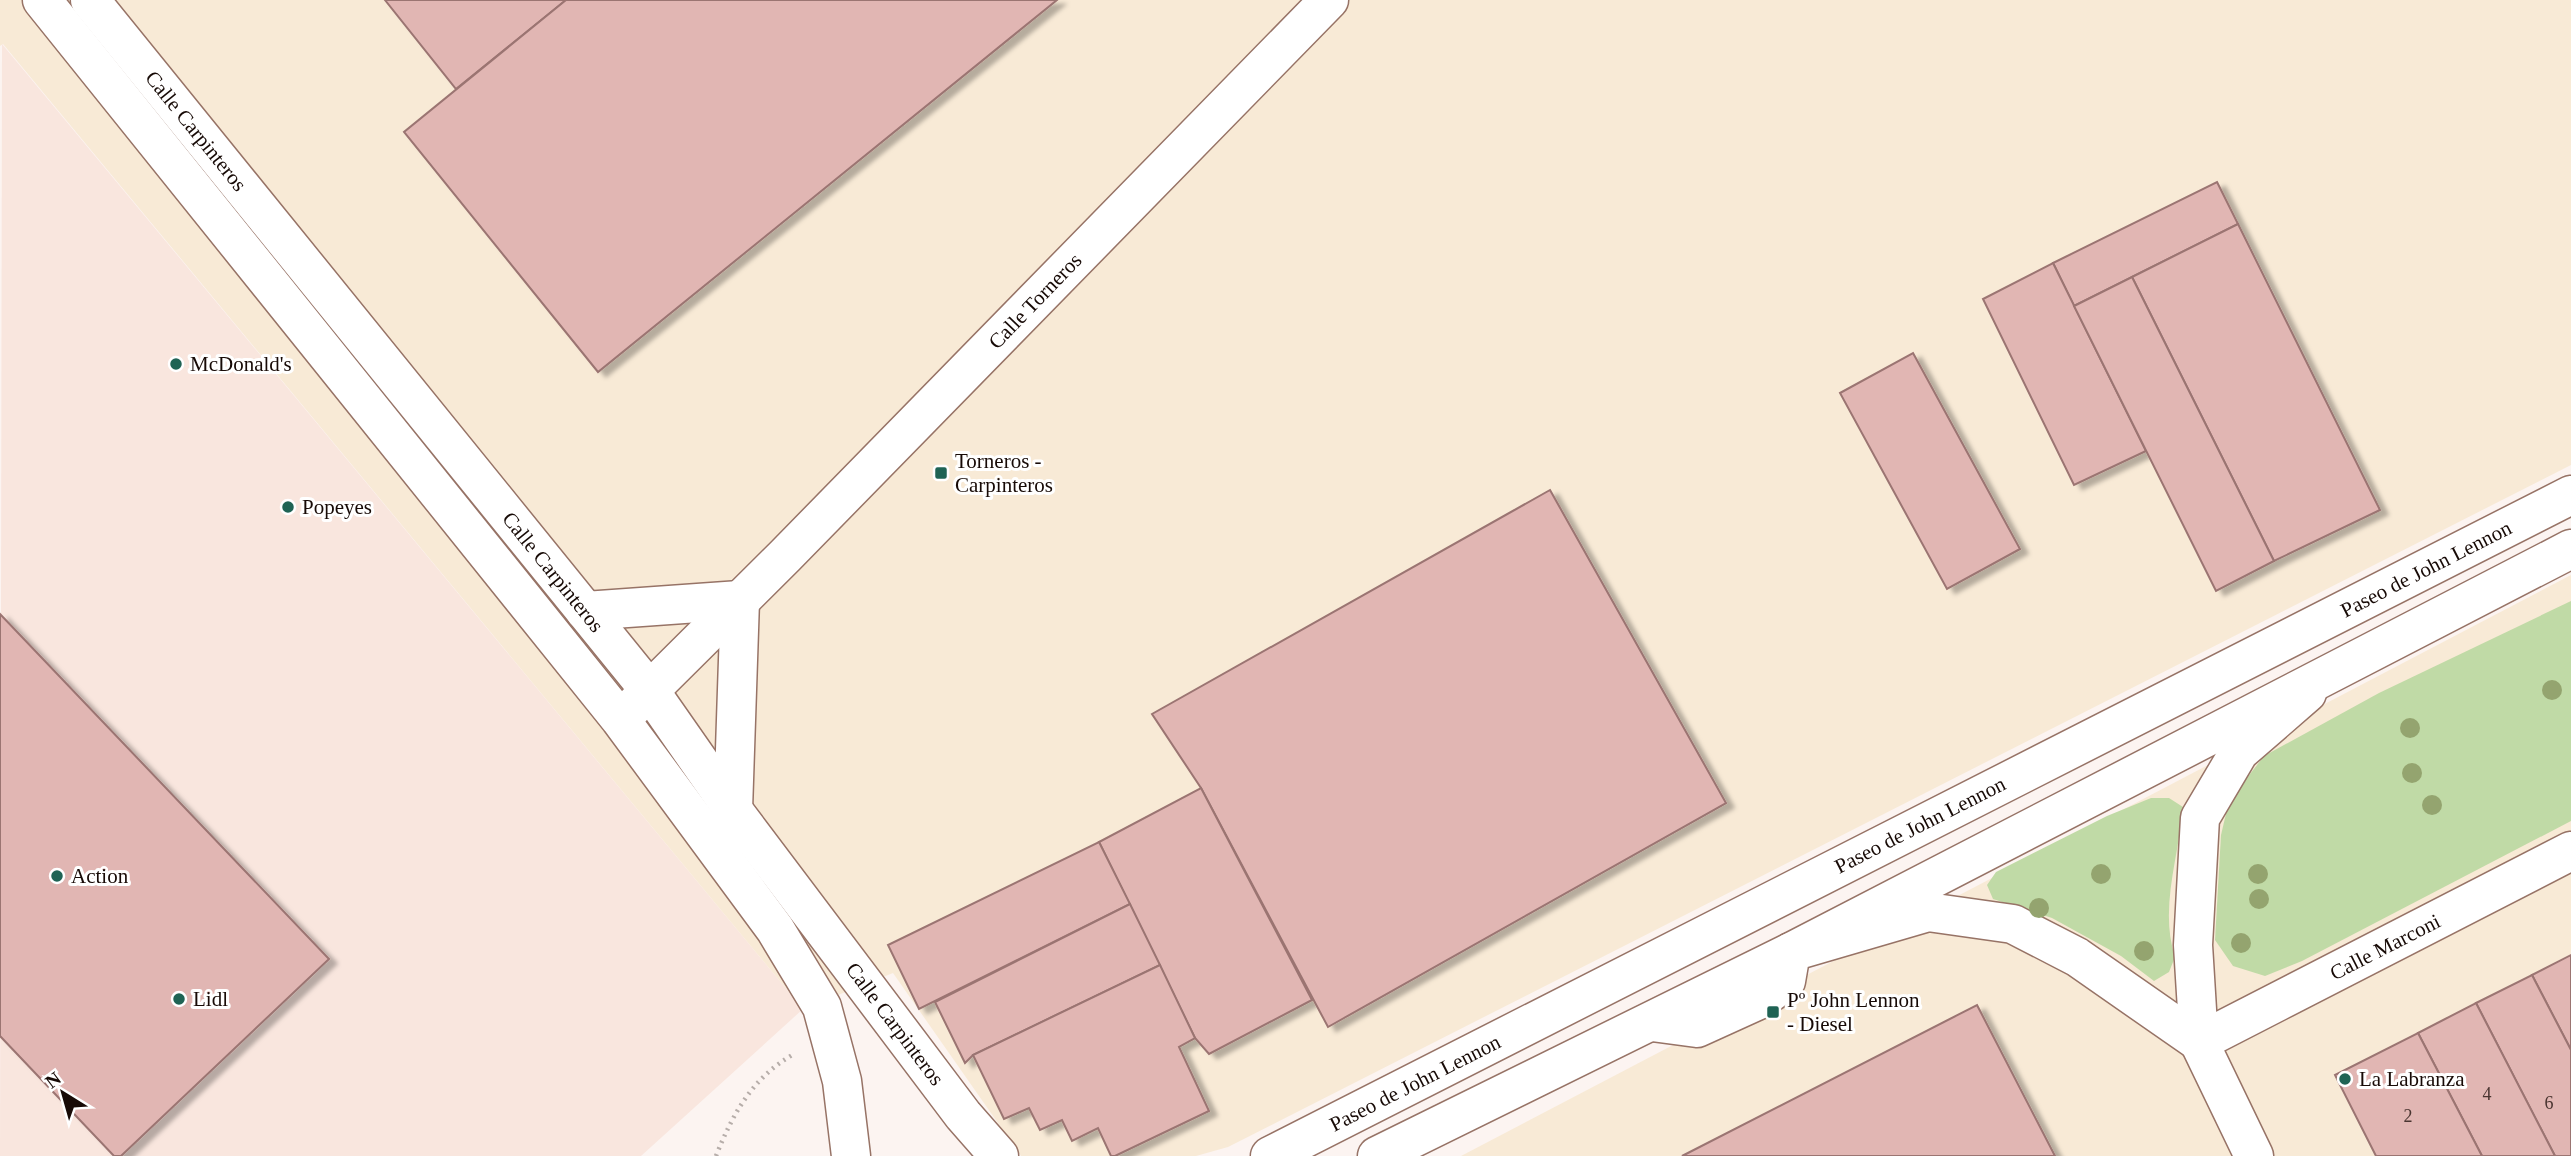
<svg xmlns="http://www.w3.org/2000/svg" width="2571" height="1156" font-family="Georgia,serif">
<defs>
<filter id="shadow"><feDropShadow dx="8" dy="4.5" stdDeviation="2" flood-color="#0004"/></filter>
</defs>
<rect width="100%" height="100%" fill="#fcf4f1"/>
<path fill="#f9e6de" d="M2,44L803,1009L641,1156H0Z"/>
<g fill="#f8ead6">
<path d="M0,0H2571V465L1228,1147L1196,1156H1021L893,973L803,1009L3,44L0,46Z"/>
<path d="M2571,575V1156H1461Z"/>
</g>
<g fill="#c0daa6">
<path d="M2571,601V821L2302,961L2265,976L2233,966L2215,940L2221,835L2229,801L2264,756L2379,693Z"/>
<path d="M2151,798H2169L2183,807C2179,857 2159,908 2175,957L2169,972L2154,981L2121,956L2052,918L1993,899L1987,885L1996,872L2107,816Z"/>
</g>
<g fill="#e1b6b3" stroke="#9b7472" stroke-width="2" filter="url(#shadow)">
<path d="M385,0H566L456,89Z"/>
<path d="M566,0H1057L598,372L404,132Z"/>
<path d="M2217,182L2238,224L2074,306L2053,263Z"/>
<path d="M2238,224L2380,510L2274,561L2132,277Z"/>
<path d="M2053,263L2146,451L2074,485L1983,299Z"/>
<path d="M2132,277L2274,561L2216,591L2074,306Z"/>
<path d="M1913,353L2020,549L1947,589L1840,393Z"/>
<path d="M1550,490L1726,803L1328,1027L1201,788L1152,714Z"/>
<path d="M0,614L329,959L121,1156H114L0,1036Z"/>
<path d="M1201,788L1312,1000L1209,1054L1195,1038L1099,842Z"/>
<path d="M1099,842L1130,904L919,1009L888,945Z"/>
<path d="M1130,904L1160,965L973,1055L965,1063L935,1002Z"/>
<path d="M2571,955V1050L2532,975Z"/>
<path d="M1160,965L1195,1038L1179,1047L1209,1111L1115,1156H1111L1098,1128L1072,1141L1062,1120L1040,1130L1029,1108L1004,1119L973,1055Z"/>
<path d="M2532,975L2571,1050V1156H2555L2476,1003Z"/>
<path d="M2476,1003L2555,1156H2482L2418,1033Z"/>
<path d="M1977,1005L2055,1156H1682Z"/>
<path d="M2418,1033L2482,1156H2376L2335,1075Z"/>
</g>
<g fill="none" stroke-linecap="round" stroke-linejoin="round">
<g stroke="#977366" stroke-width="41">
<g id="minor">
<path d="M42,0L620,719L775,929L822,1007L842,1081L851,1156"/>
<path d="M90,0L650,691L733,810L963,1115L999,1156"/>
<path d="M585,611L740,600L733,810"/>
<path d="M632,708L785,556L1329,0"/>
<path d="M1652,1022L1697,1028L1763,998L1786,981L1791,952L1928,912L2013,924L2077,957L2199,1042"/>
<path d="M2199,1042L2571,851"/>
<path d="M2254,1156L2199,1042L2193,945L2200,818L2239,752L2307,693"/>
</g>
</g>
<g stroke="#977366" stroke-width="41">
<g id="highway">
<path d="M1270,1156L2571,495"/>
<path d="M1377,1156L1791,952L2571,549"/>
</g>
</g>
<path stroke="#b6ada9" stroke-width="4.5" stroke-dasharray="2 5" stroke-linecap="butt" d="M716,1156C733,1113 753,1077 794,1054"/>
<use href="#minor" stroke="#fff" stroke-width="38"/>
<use href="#highway" stroke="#fff" stroke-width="38"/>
</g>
<g fill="#94a46f">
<circle cx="2552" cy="690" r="10"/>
<circle cx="2410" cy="728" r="10"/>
<circle cx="2412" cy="773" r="10"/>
<circle cx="2432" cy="805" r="10"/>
<circle cx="2101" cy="874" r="10"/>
<circle cx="2258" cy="874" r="10"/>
<circle cx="2259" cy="899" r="10"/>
<circle cx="2039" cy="908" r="10"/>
<circle cx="2241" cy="943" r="10"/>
<circle cx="2144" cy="951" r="10"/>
</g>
<g fill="#1f6354" stroke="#fff" stroke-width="2.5">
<circle cx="176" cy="364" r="7"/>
<rect x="934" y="466" width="14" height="14" rx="3.5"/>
<circle cx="288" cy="507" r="7"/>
<circle cx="57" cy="876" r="7"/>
<circle cx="179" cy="999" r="7"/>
<rect x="1766" y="1005" width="14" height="14" rx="3.5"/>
<circle cx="2345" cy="1079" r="7"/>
</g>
<g text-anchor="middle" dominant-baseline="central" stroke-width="6" stroke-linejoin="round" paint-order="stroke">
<g font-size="18" fill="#4a3531">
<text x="2487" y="1094">4</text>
<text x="2549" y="1103">6</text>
<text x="2408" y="1116">2</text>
</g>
<g font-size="21" fill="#170a06" stroke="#fff">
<text transform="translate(196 131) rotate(51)">Calle Carpinteros</text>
<text transform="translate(1035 301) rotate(-46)">Calle Torneros</text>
<text transform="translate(2426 569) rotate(-27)">Paseo de John Lennon</text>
<text transform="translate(553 572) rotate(51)">Calle Carpinteros</text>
<text transform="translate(1920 825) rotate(-27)">Paseo de John Lennon</text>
<text transform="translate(2385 947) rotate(-27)">Calle Marconi</text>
<text transform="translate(895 1024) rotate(53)">Calle Carpinteros</text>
<text transform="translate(1415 1083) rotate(-27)">Paseo de John Lennon</text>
</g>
<g font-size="21" fill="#170a06" stroke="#fff" text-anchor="start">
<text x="190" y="364">McDonald's</text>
<text x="955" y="461">Torneros -<tspan x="955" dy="24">Carpinteros</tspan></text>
<text x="302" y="507">Popeyes</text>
<text x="71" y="876">Action</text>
<text x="193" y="999">Lidl</text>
<text x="1787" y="1000">Pº John Lennon<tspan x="1787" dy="24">- Diesel</tspan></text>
<text x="2359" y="1079">La Labranza</text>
</g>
</g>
<g transform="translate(63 1093) rotate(323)" stroke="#ffffff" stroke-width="5" paint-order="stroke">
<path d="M0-5L12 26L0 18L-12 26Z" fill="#170a06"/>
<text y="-10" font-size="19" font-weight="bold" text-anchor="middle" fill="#170a06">N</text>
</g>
</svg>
